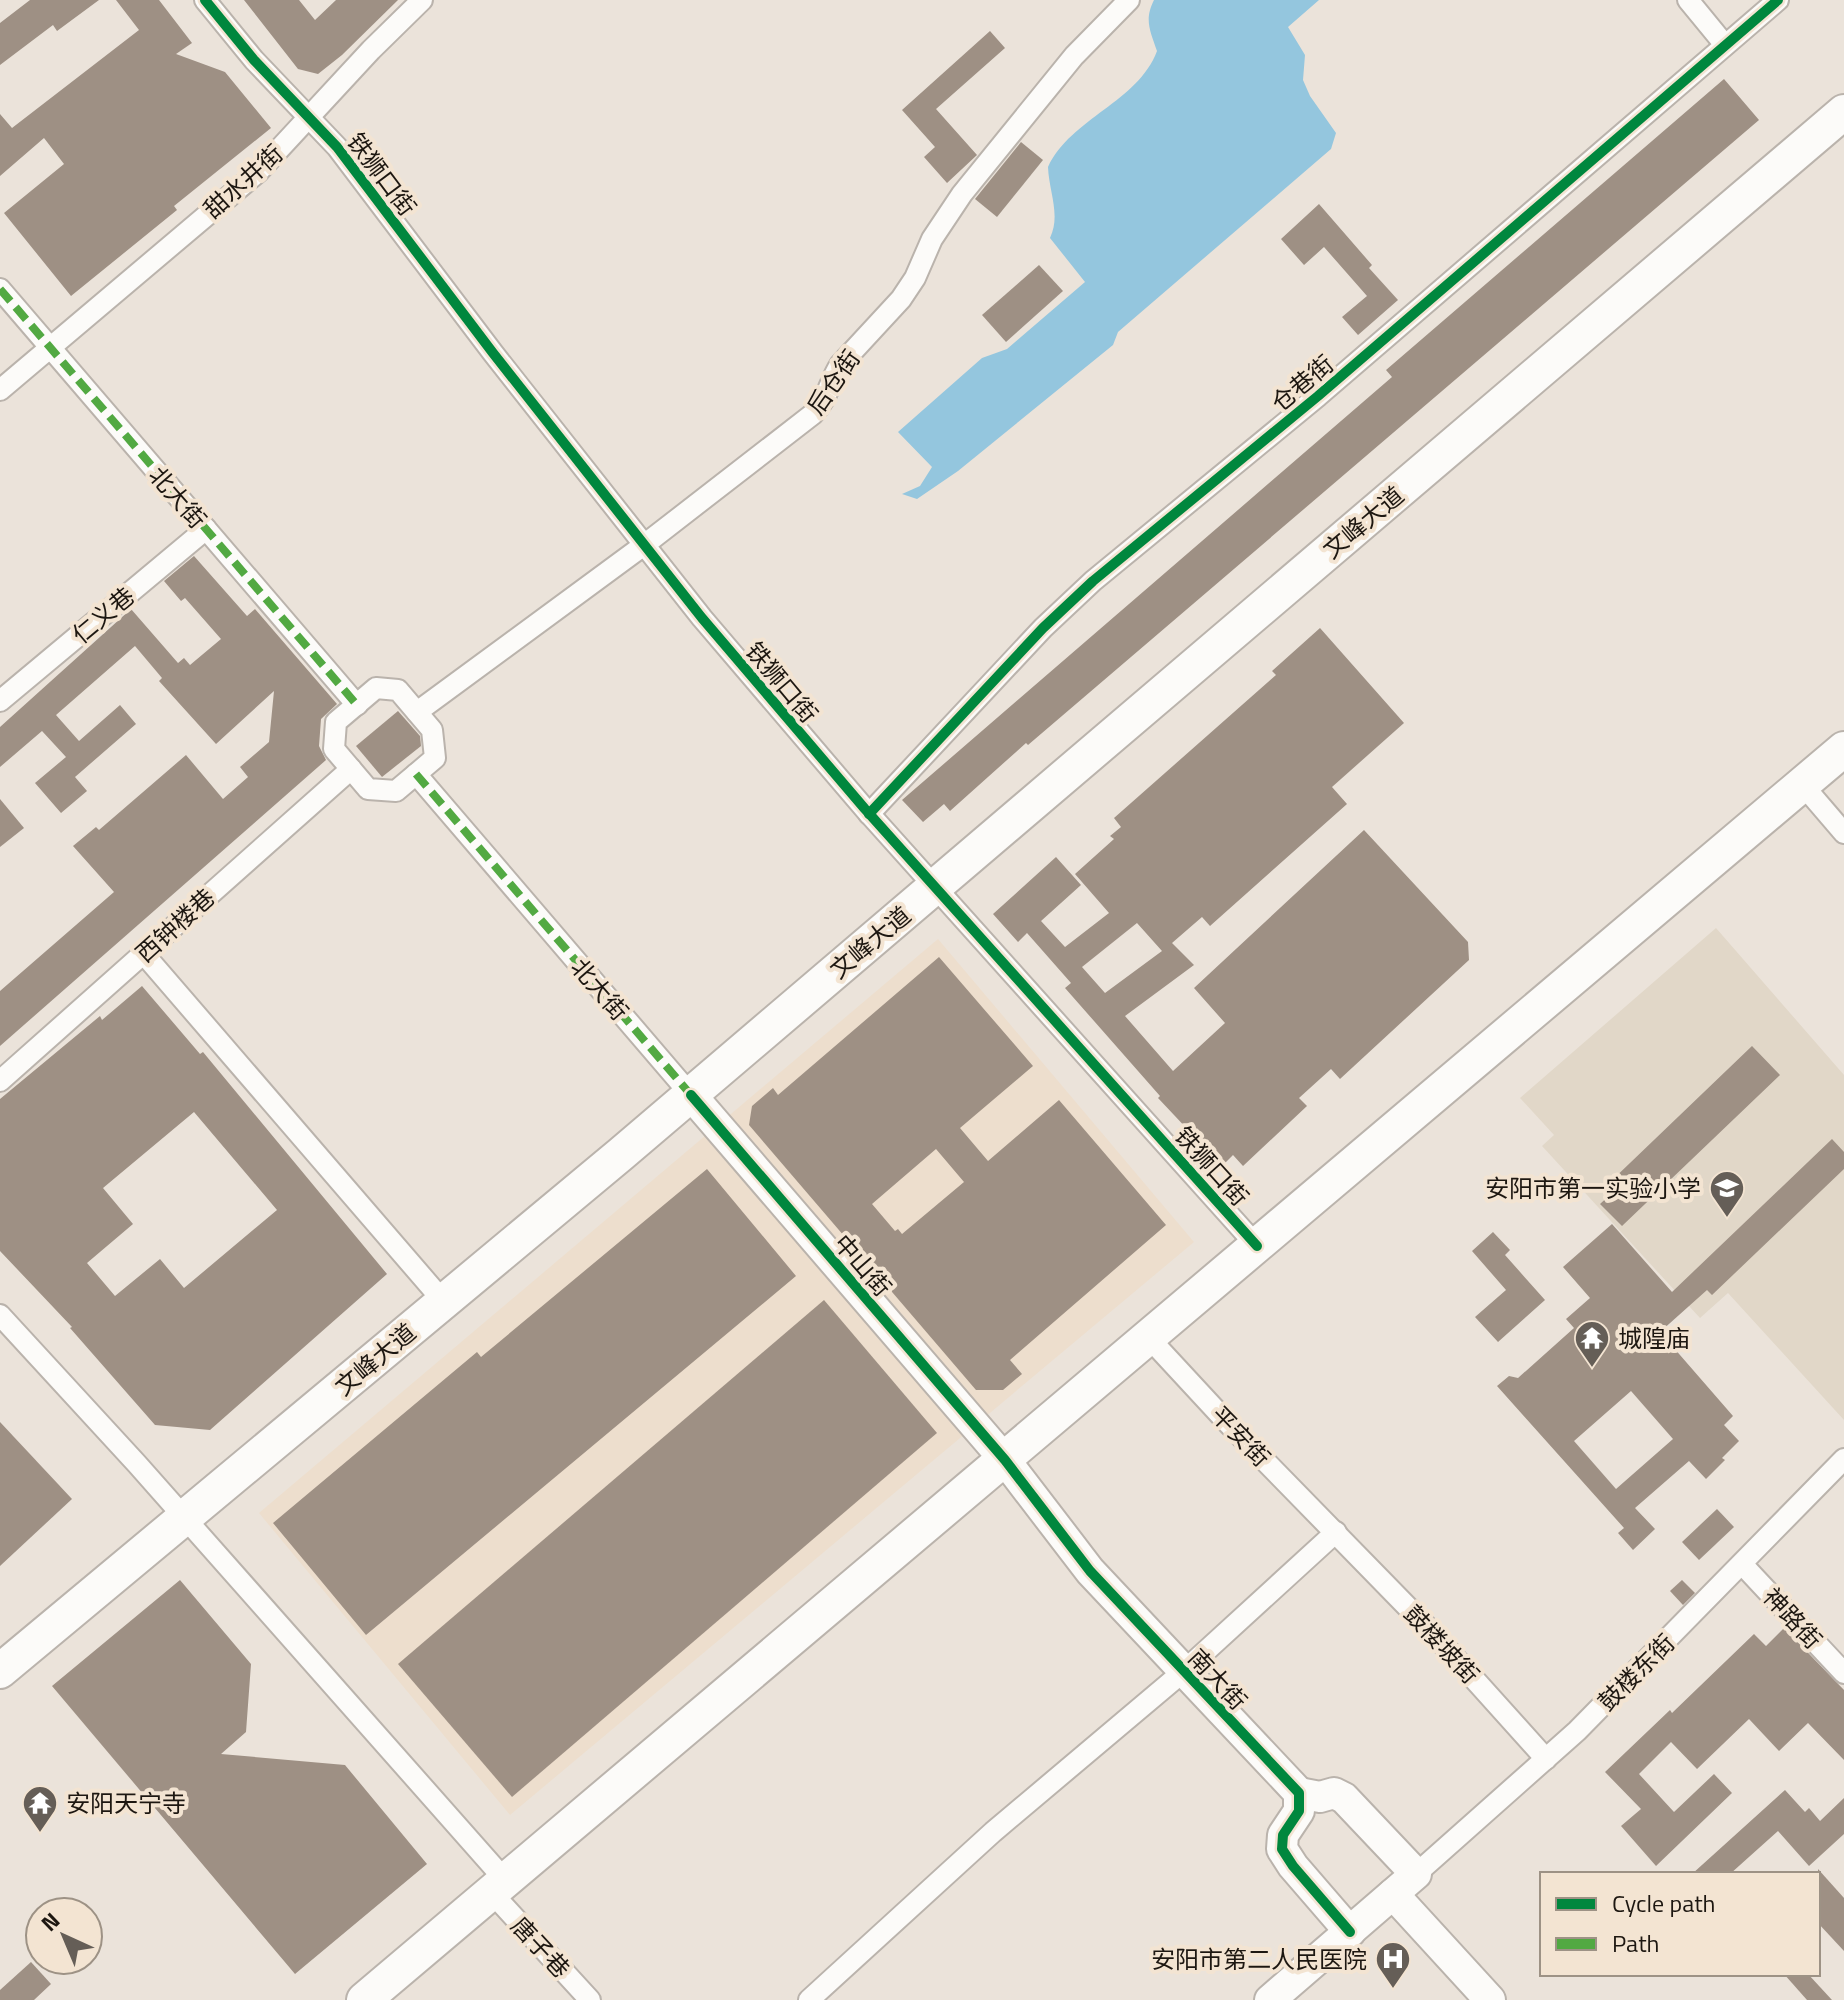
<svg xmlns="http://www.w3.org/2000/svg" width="1844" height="2000" font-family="'Titillium Web','Noto Sans SC',sans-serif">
<rect width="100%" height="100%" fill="#ebe3da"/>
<path fill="#eddecd" d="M938,939L1194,1242L510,1815L259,1513Z"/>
<path fill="#e1d7c8" d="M1716,928L1844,1075V1420L1728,1293L1700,1318L1542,1146L1554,1135L1520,1098Z"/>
<path fill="#94c6de" d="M1154,0H1319L1288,27L1305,55L1303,80L1310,96L1336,133L1331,149L1118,332L1113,345L958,471L917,499L902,494L920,486L932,467L898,432L982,358L1007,349L1085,282L1050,238C1061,215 1049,192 1048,167C1071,118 1138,102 1157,51C1150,30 1144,20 1154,0Z"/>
<g fill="#9e9084" fill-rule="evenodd">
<path d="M30,0H99L57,31L53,25L0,65V23Z"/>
<path d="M116,0H159L192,43L176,54L225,72L271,128L174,206L177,210L71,296L4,213L64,164L44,138L0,176V114L12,128L139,30Z"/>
<path d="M244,0H299L315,20L336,0H398L342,55L318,74L298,69Z"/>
<path d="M990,31L1005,48L936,109L977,155L947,183L924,157L935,147L902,110Z"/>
<path d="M1724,79L1759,120L1028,745L1026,743L950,811L944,804L923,822L902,800L1392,377L1386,370Z"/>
<path d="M1021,142L1043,160L997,217L975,199Z"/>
<path d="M1319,204L1372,265L1369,268L1398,300L1358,335L1342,317L1367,296L1324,247L1304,265L1281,239Z"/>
<path d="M1039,265L1063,291L1006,342L982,315Z"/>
<path d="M194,556L247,616L255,609L337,704L321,719L319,746L326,760L0,1046V991L114,892L73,846L96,827L99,830L186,755L223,799L248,777L240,767L269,742L274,691L216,744L159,681L162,678L135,646L56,715L79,741L120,705L136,724L75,777L87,791L61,813L35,783L66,757L42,731L0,767V727L131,609L178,663L184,658L190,665L221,639L185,598L181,601L164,581Z"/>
<path d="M1320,628L1404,723L1332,787L1347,804L1210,926L1202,917L1172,943L1194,965L1125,1016L1173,1071L1225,1023L1194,988L1364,830L1468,942L1469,960L1340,1079L1331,1069L1299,1098L1307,1106L1243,1166L1233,1155L1222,1166L1158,1098L1160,1096L1065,988L1071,983L1027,933L1018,942L993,914L1056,857L1081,885L1041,921L1065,947L1109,913L1075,874L1114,839L1110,836L1121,827L1114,818L1276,675L1272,671ZM1137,923L1162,951L1105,993L1082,967Z"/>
<path d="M398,711L420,736L421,746L382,777L356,746Z"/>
<path d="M0,799L24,828L0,847Z"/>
<path d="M939,957L1033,1066L960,1128L988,1161L1059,1100L1166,1225L1010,1360L1022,1374L1003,1390H976L749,1125L752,1106L773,1088L778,1095ZM936,1149L964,1182L902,1234L898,1229L895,1231L872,1204Z"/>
<path d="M142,986L200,1054L203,1052L387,1274L210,1430L155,1425L70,1328L72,1327L0,1251V1099L100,1016L102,1020ZM194,1112L277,1210L184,1288L160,1259L115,1296L87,1263L133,1224L103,1188Z"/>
<path d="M1752,1046L1780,1075L1622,1226L1600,1204L1612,1193L1606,1186Z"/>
<path d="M1832,1139L1844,1152V1169L1712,1295L1707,1290L1660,1332L1733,1416L1724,1425L1739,1441L1722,1458L1725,1460L1706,1479L1689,1461L1635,1508L1655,1529L1633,1550L1618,1533L1624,1528L1497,1386L1509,1376L1518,1378L1574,1328L1566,1319L1590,1298L1563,1267L1612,1224L1672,1292ZM1631,1391L1673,1439L1616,1489L1574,1441Z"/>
<path d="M707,1169L796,1276L366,1635L273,1523L477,1352L481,1357Z"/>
<path d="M1493,1232L1510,1250L1505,1255L1545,1300L1498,1342L1475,1317L1506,1290L1472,1251Z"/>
<path d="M824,1300L937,1433L512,1797L398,1664Z"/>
<path d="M0,1422L72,1499L0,1566Z"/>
<path d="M1717,1509L1734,1527L1699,1560L1682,1542Z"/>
<path d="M180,1580L251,1664L246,1732L221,1754L345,1765L427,1864L295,1974L52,1686Z"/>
<path d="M1682,1580L1695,1593L1683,1605L1670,1591Z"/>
<path d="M1784,1628L1844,1690V1760L1808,1723L1779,1751L1749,1719L1697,1769L1671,1742L1639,1774L1674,1812L1714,1774L1732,1793L1656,1866L1621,1826L1641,1809L1605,1772L1670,1710L1672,1713L1754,1634L1766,1646Z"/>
<path d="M1785,1790L1805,1812L1809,1808L1820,1821L1844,1798V1834L1809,1866L1778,1831L1730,1874H1692Z"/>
<path d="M1818,1869L1844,1898V1951L1818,1923Z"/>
<path d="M31,1962L51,1984L34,2000H0V1990Z"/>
<path d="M1784,1974H1808L1832,2000H1807Z"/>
</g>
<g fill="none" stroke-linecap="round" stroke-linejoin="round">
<g stroke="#bab3ac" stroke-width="24">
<g id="street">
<path d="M205,0L254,60L337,147L493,353L702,618L865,809L1257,1246"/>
<path d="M1688,0L1725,45"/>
<path d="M0,289L357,705"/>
<path d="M0,390L258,172L371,50L422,0"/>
<path d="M376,688L398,690L432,730L435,758L396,791L368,789L334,749L336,722Z"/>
<path d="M0,701L206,529"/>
<path d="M417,712L644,545L813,414C828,399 829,382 840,365L901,299L915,278L932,239L962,194L1074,56L1129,0"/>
<path d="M416,774L691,1095"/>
<path d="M1802,784L1844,833"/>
<path d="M869,814L1043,628L1093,581L1318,396L1778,0"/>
<path d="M143,953L444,1302"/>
<path d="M0,1081L351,769"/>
<path d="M0,1315L137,1464L506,1881"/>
<path d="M1149,1338L1224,1419L1430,1630L1546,1759"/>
<path d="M1742,1564L1844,1673"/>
<path d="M1416,1874L1577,1731L1844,1459"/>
<path d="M492,1893L590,2000"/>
<path d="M809,2000L993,1832L1184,1671L1336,1532"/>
</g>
</g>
<g stroke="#bab3ac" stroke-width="34">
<g id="secondary">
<path d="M691,1095L1005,1460L1090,1571L1299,1793V1811L1283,1835L1282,1849L1293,1866L1350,1932"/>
<path d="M1393,1894L1490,2000"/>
<path d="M1270,2000L1416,1874L1344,1798L1334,1793L1320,1797L1299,1793"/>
</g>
</g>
<g stroke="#bab3ac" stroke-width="38">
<g id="primary">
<path d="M0,1671L621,1154L1844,112"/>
<path d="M364,2000L1844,749"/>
</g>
</g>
<use href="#street" stroke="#fcfbf9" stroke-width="20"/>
<use href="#secondary" stroke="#fcfbf9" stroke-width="30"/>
<use href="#primary" stroke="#fcfbf9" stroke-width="34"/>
<g stroke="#52a942" stroke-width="8" stroke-dasharray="16 8" stroke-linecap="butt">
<path d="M0,289L357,705"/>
<path d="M416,774L691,1095"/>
</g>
<g stroke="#f3e4d2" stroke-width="15">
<g id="cycleway">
<path d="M205,0L254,60L337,147L493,353L702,618L865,809L1257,1246"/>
<path d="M869,814L1043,628L1093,581L1318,396L1778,0"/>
<path d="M691,1095L1005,1460L1090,1571L1299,1793V1811L1283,1835L1282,1849L1293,1866L1350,1932"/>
</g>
</g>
<use href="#cycleway" stroke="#00873e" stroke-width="10"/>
</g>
<defs>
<g id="school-pin" transform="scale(1.8)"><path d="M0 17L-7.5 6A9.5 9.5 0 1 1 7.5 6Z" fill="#655e57" stroke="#f3e4d2"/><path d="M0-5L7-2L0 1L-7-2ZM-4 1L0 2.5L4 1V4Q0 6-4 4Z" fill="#fff"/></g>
<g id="temple-pin" transform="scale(1.8)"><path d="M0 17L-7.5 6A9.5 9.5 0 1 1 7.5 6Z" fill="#655e57" stroke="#f3e4d2"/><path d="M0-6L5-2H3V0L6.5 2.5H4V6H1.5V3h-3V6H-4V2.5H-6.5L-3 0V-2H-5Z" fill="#fff"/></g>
<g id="hospital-pin" transform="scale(1.8)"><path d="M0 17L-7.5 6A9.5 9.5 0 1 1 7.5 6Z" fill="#655e57" stroke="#f3e4d2"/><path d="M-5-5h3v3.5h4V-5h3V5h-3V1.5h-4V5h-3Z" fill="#fff"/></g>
</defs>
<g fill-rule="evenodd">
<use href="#school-pin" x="1727" y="1188"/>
<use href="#temple-pin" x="1592" y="1338"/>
<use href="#temple-pin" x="40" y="1803"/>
<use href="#hospital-pin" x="1393" y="1959"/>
</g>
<g text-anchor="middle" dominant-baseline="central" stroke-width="8" stroke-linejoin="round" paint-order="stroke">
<g font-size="24" fill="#1d1711" stroke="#f3e4d2">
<text transform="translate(382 174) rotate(53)">铁狮口街</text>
<text transform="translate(243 181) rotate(-42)">甜水井街</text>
<text transform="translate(833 382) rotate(-55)">后仓街</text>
<text transform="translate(1302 383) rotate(-40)">仓巷街</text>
<text transform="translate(178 497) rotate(49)">北大街</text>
<text transform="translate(1363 522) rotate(-40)">文峰大道</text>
<text transform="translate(103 615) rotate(-40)">仁义巷</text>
<text transform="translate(782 682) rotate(50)">铁狮口街</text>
<text transform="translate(175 925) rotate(-42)">西钟楼巷</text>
<text transform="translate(870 942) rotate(-40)">文峰大道</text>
<text transform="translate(600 989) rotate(49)">北大街</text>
<text transform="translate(1212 1166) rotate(48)">铁狮口街</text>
<text transform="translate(863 1265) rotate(49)">中山街</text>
<text transform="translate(375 1359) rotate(-40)">文峰大道</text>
<text transform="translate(1241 1436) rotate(46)">平安街</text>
<text transform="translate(1793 1618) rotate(47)">神路街</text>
<text transform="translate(1442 1644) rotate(47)">鼓楼坡街</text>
<text transform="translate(1636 1672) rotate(-45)">鼓楼东街</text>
<text transform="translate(1218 1679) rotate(47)">南大街</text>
<text transform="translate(541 1947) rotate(47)">唐子巷</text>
</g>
<g font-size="24" fill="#1d1711" stroke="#f3e4d2" text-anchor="end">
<text x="1701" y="1188">安阳市第一实验小学</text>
<text x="1618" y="1338" text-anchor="start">城隍庙</text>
<text x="66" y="1803" text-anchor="start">安阳天宁寺</text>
<text x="1367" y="1959">安阳市第二人民医院</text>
</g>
</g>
<rect x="1540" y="1872" width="280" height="104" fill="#f3e4d2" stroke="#9d9285" stroke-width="2"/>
<rect x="1556" y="1898" width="40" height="12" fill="#00873e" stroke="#9d9285" stroke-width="2"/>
<text x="1612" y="1912" font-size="24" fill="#1d1711">Cycle path</text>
<rect x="1556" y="1938" width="40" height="12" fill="#52a942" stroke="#9d9285" stroke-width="2"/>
<text x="1612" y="1952" font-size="24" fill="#1d1711">Path</text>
<g transform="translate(64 1936) rotate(316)"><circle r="38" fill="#f3e4d2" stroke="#9d9285" stroke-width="2"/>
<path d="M0-6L14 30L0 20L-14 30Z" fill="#655e57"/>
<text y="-12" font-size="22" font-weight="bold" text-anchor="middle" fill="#1d1711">N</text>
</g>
</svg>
